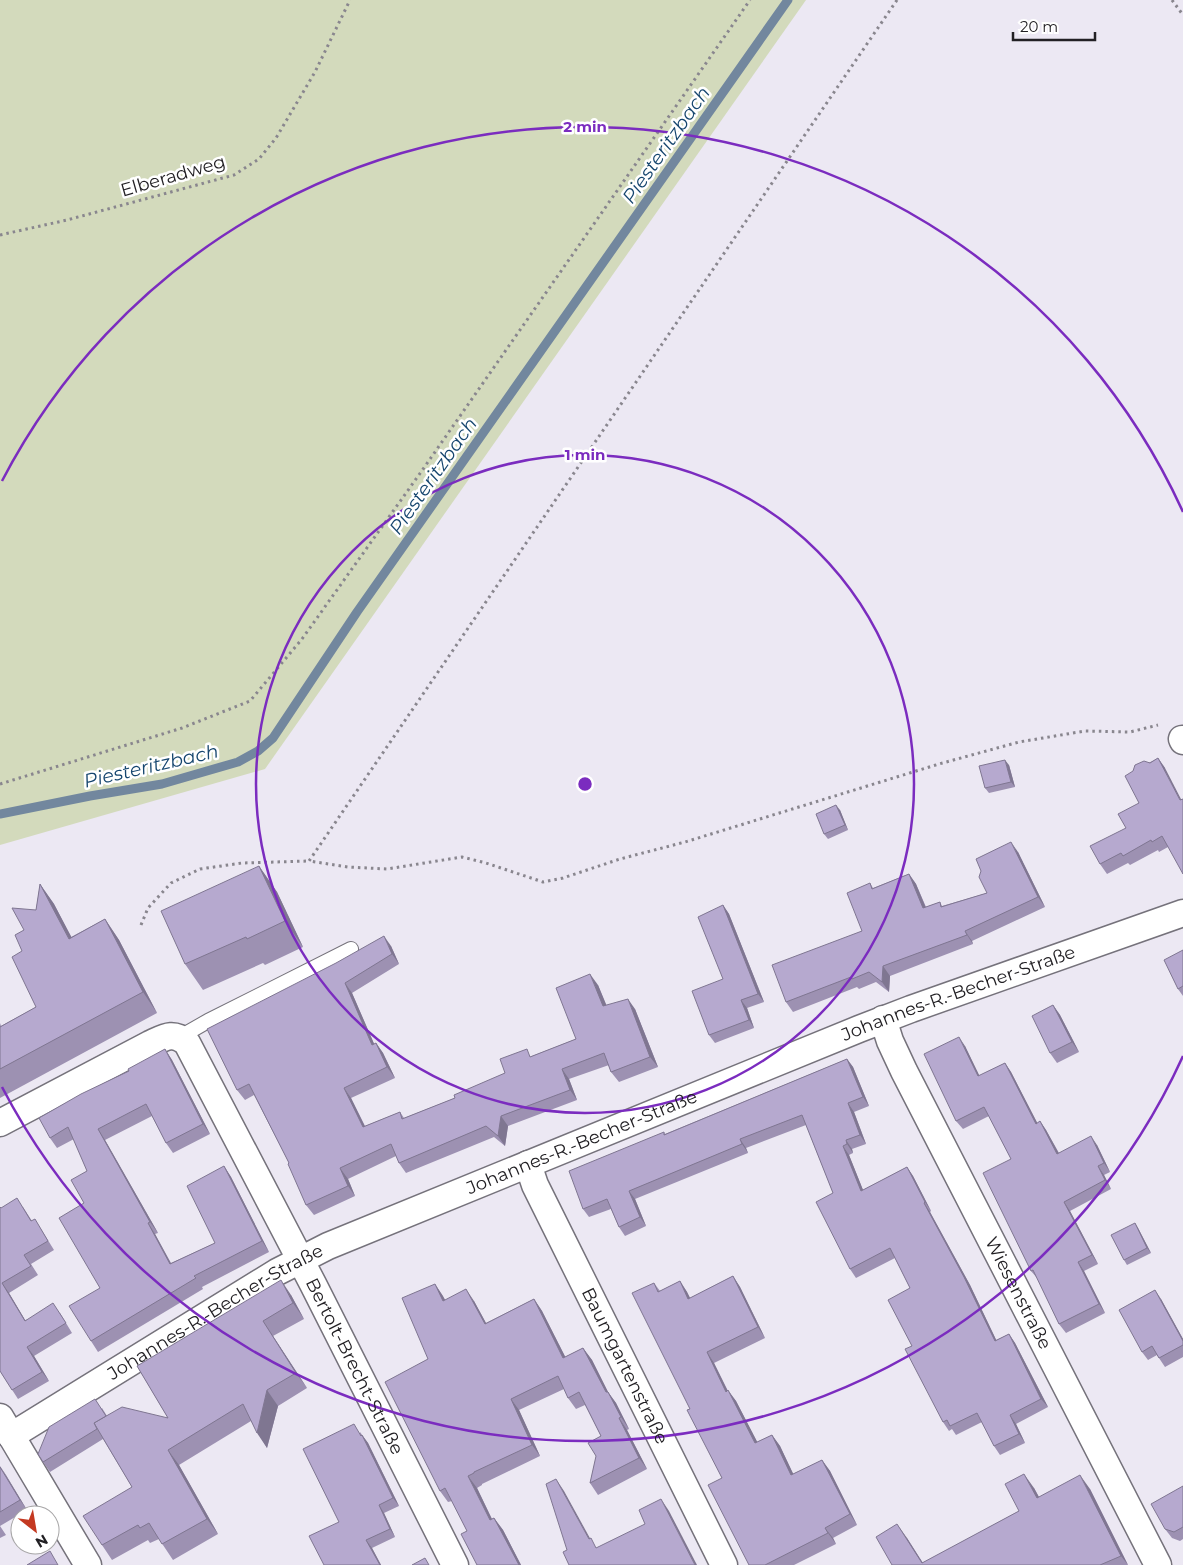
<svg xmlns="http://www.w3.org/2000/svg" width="1183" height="1565" font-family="Montserrat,sans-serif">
<rect width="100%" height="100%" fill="#ece8f3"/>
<path fill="#d3dabc" d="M0,0H806L265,769L0,845Z"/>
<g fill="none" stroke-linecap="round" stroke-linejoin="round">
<path stroke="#72879e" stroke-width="9" d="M0,814L90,796L162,784L238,762L258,751L273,738L357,612L788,0"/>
<g stroke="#75727b" stroke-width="16">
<path id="service" d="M180,1037L208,1021L351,949"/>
</g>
<g stroke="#75727b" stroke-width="29">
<g id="minor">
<path d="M1182,739L1183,741"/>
<path id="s1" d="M883,1019L890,1041L904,1071L1158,1565"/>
<path id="s2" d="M0,1123L150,1044C165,1037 173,1031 187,1043L313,1284L455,1565"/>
<path id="s3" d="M528,1164L535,1185L724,1565"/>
<path d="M0,1417L88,1565"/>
<path id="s4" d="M11,1436L277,1272L328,1246L859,1029L911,1009L1183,913"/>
</g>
</g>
<g stroke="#89868e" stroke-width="3" stroke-dasharray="2.5 4" stroke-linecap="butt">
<path d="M897,0L309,861L348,867L387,869L462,857L486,863L543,882L563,878L620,859L685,842L939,764L1019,742L1085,731L1130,732L1158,725"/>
<path d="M1172,0L1183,15"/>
<path d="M0,235L67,220L234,175L259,159L276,138L315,72L350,0"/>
<path d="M0,784L182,728L250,701L302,639L421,472L750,0"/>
<path d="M141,925L148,908L171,883L200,869L242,863L309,861"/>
</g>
<use href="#service" stroke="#fff" stroke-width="14"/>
<use href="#minor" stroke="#fff" stroke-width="26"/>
</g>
<g fill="#9d91b2">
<path d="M1158,758L1165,768L1168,847L1159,852L1158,850L1130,865L1128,863L1107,874L1100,864L1126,828L1139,803L1133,771Z"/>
<path d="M1009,765L1015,787L989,793L985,788Z"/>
<path d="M840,810L848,830L828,839L824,834Z"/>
<path d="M1018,852L1045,907L972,941L973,944L890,976L889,992L876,982L859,989L857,987L793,1012L786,1002L862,931L870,883L873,888L909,874L916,884L926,907L940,902L942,906L987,893Z"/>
<path d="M259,866L277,892L303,947L265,965L263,963L203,990L185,964Z"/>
<path d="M40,884L54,904L71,937L105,919L119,940L157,1013L0,1098V1023L1,1026L36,1007L22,951L24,930L36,910Z"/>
<path d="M723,905L729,914L764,1002L747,1008L754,1028L715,1043L709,1035L723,979Z"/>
<path d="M391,946L399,964L352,993L374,1044L376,1043L383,1053L395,1078L351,1098L365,1126L400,1112L404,1118L455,1098L505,1073L532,1056L576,1039L598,985L606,1005L635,1009L658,1067L619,1082L611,1072L609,1065L569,1079L577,1100L508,1126L505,1146L494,1137L406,1173L399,1163L396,1156L348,1179L355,1196L314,1215L306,1205L289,1163L254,1095L245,1100L237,1090L207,1029Z"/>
<path d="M1183,950V996L1178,989Z"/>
<path d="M1053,1005L1060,1015L1079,1052L1057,1063L1050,1053Z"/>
<path d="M965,1046L979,1076L1005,1063L1011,1072L1037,1123L1040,1121L1046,1130L1059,1153L1097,1145L1110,1172L1104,1175L1111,1189L1070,1211L1098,1264L1084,1271L1105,1313L1066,1333L1059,1324L1037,1278L1031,1271L1011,1159L989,1116L963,1129L956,1121Z"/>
<path d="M165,1049L172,1060L210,1134L173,1153L166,1143L152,1116L105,1140L158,1233L155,1234L171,1263L215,1243L224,1166L231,1177L269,1252L202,1287L203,1289L98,1352L91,1341L100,1288L84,1203L87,1171L74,1139L57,1148L50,1138L129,1071Z"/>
<path d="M847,1059L853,1067L869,1106L854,1112L866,1144L852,1149L853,1153L849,1155L863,1190L907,1167L913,1176L931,1211L930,1212L970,1285L996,1340L1009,1334L1015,1343L1048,1407L1016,1424L1025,1443L1000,1455L994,1446L982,1422L956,1435L952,1429L949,1431L943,1422L912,1346L910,1288L895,1258L856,1278L850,1269L833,1193L806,1125L746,1148L748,1153L635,1199L646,1226L625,1236L619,1227L611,1209L589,1217L583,1209L664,1132L665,1134Z"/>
<path d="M23,1207L32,1221L41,1229L54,1250L31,1264L38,1275L9,1293L25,1320L60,1313L72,1333L34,1356L49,1381L18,1399L0,1371L1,1208Z"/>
<path d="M1135,1223L1138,1228L1151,1253L1127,1265L1124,1260Z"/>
<path d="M733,1276L740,1287L765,1338L714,1363L728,1391L736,1401L757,1442L772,1435L780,1446L793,1474L822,1460L830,1471L857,1525L833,1538L836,1544L794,1565H749L722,1478L690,1409L654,1283L660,1291L680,1281L687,1292L690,1298Z"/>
<path d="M435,1284L445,1300L474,1301L486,1323L534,1299L542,1311L565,1357L583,1348L592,1360L608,1392L616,1403L629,1429L627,1430L647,1469L598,1495L590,1483L601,1436L585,1405L576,1409L568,1398L564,1389L519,1410L540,1456L482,1484V1485L477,1488L492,1519L494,1518L503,1530L521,1565H477L467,1531L452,1501L448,1502L440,1491L428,1359Z"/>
<path d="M291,1295L304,1319L273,1336L307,1388L278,1406L267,1448L251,1421L179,1465L218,1534L173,1560L159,1539L150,1543L148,1540L112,1560L102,1545L132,1487L103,1439L50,1472L43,1462L102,1408L107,1416L168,1418L137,1366Z"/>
<path d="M1161,1299L1183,1339V1357L1165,1367L1157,1355L1148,1360L1142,1352Z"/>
<path d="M360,1432L368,1443L399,1506L384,1513L395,1537L372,1548L381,1565H324L339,1522Z"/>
<path d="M0,1466L27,1510L0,1526L6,1535L0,1538Z"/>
<path d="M1183,1486V1539L1180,1541L1172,1538L1165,1529Z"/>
<path d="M1034,1488L1039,1497L1090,1489L1128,1565H892L907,1538L923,1563L1019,1511Z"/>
</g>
<g fill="#7f7691">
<path d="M1158,758L1165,768L1183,803L1180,800Z"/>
<path d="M1005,760L1009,765L1015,787L1011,782Z"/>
<path d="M836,805L840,810L848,830L845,825Z"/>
<path d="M1011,842L1018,852L1045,907L1038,897Z"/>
<path d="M259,866L277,892L303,947L285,921Z"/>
<path d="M909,874L916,884L930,918L923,908Z"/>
<path d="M40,884L54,904L83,959L69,939Z"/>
<path d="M723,905L729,914L764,1002L758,994Z"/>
<path d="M105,919L119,940L157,1013L143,992Z"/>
<path d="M965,931L972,941L973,944L967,935Z"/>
<path d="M384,936L391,946L399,964L392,954Z"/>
<path d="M883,966L890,976L889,992L882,982Z"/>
<path d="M590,974L598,985L611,1016L603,1006Z"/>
<path d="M345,983L352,993L379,1055L372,1045Z"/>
<path d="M628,999L635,1009L658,1067L650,1057Z"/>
<path d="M741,1000L747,1008L754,1028L749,1020Z"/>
<path d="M1053,1005L1060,1015L1079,1052L1072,1042Z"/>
<path d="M959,1037L965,1046L984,1085L978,1076Z"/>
<path d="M376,1043L383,1053L395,1078L387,1067Z"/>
<path d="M165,1049L172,1060L210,1134L203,1124Z"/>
<path d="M847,1059L853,1067L869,1106L863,1097Z"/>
<path d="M1005,1063L1011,1072L1042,1132L1036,1124Z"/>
<path d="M562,1069L569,1079L577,1100L570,1090Z"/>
<path d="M344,1088L351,1098L370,1137L363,1127Z"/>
<path d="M848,1103L854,1112L866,1144L860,1135Z"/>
<path d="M501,1116L508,1126L505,1146L498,1136Z"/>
<path d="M1040,1121L1046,1130L1064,1163L1057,1154Z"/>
<path d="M98,1129L105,1140L158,1233L150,1222Z"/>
<path d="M1091,1136L1097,1145L1110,1172L1104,1163Z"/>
<path d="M740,1139L746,1148L748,1153L742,1144Z"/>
<path d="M846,1140L852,1149L853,1153L847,1144Z"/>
<path d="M843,1146L849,1155L867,1200L861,1191Z"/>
<path d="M224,1166L231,1177L269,1252L262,1241Z"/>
<path d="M1098,1166L1104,1175L1111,1189L1105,1180Z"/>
<path d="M907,1167L913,1176L931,1211L925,1202Z"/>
<path d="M340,1168L348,1179L355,1196L348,1186Z"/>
<path d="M629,1191L635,1199L646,1226L640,1217Z"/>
<path d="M1064,1202L1070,1211L1098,1264L1092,1255Z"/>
<path d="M924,1203L930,1212L970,1285L1001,1350L995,1341Z"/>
<path d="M148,1223L155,1234L177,1275L170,1264Z"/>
<path d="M1135,1223L1138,1228L1151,1253L1147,1248Z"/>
<path d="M1078,1262L1084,1271L1105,1313L1099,1304Z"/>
<path d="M733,1276L740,1287L765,1338L758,1327Z"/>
<path d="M281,1280L291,1295L304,1319L293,1303Z"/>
<path d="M680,1281L687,1292L696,1310L688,1299Z"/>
<path d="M2,1283L9,1293L31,1330L25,1321Z"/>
<path d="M435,1284L443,1296L452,1313L443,1301Z"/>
<path d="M466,1289L474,1301L493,1336L485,1324Z"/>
<path d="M1155,1290L1161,1299L1183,1339V1341Z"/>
<path d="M534,1299L542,1311L572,1370L563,1358Z"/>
<path d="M263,1321L273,1336L307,1388L296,1373Z"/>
<path d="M1009,1334L1015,1343L1048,1407L1041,1399Z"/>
<path d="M27,1347L34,1356L49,1381L42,1372Z"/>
<path d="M583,1348L592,1360L608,1392L616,1403L629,1429L621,1417L606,1392Z"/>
<path d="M707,1352L714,1363L733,1402L726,1392Z"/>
<path d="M267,1390L278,1406L267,1448L257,1433Z"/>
<path d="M728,1390L736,1401L763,1453L755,1443Z"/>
<path d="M511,1399L519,1410L540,1456L532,1445Z"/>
<path d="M1010,1415L1016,1424L1025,1443L1019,1434Z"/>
<path d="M619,1418L627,1430L647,1469L639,1458Z"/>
<path d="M362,1435L368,1443L399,1506L393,1498Z"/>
<path d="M772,1435L780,1446L799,1486L791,1475Z"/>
<path d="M168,1450L179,1465L218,1534L207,1519Z"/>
<path d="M822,1460L830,1471L857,1525L850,1514Z"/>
<path d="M0,1466L6,1475L27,1510L20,1500Z"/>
<path d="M1024,1474L1034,1488L1047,1512L1037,1498Z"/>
<path d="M1080,1475L1090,1489L1128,1565L1121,1556Z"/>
<path d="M468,1476L477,1488L498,1532L490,1520Z"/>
<path d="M556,1479L564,1491L597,1551L589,1539Z"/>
<path d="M661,1499L669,1511L697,1565H695Z"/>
<path d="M379,1505L384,1513L395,1537L390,1529Z"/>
<path d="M494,1518L503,1530L521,1565H519Z"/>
<path d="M897,1524L907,1538L924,1565H923Z"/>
<path d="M825,1528L833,1538L836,1544L828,1533Z"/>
<path d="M366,1540L372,1548L381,1565H380Z"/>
</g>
<g fill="#b6a9cf" stroke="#7f7691">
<path d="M1158,758L1180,800L1183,799V874L1162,836L1152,842L1151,840L1123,856L1121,853L1100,864L1090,846L1126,828L1118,814L1139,803L1125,776L1133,771L1135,765L1144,761L1150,763Z"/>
<path d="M1005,760L1011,782L985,788L979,766Z"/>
<path d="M836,805L845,825L824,834L816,814Z"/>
<path d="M1011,842L1038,897L965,931L967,935L883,966L882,982L869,972L852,979L851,977L786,1002L772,965L862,931L847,893L870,883L872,889L909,874L923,908L940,902L941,907L987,893L979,877L981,871L976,859Z"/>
<path d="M259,866L285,921L247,939L246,937L185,964L161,911Z"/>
<path d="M40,884L69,939L105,919L143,992L0,1069V1027L36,1007L12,957L22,951L15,935L24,930L12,908L36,910Z"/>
<path d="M723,905L758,994L741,1000L749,1020L709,1035L692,991L723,979L698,917Z"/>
<path d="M384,936L392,954L345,983L372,1045L376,1043L387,1067L344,1088L363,1127L400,1112L402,1119L455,1098L454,1095L505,1073L500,1059L527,1049L530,1057L576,1039L556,988L590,974L603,1006L628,999L650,1057L611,1072L604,1053L562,1069L570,1090L501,1116L498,1136L486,1126L399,1163L391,1144L340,1168L348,1186L306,1205L288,1164L289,1163L249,1084L237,1090L207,1029L336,963Z"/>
<path d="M1183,950V986L1178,989L1164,960Z"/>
<path d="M1053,1005L1072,1042L1050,1053L1032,1016Z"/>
<path d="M959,1037L978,1076L1005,1063L1036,1124L1040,1121L1057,1154L1091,1136L1104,1163L1098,1166L1105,1180L1064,1202L1092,1255L1078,1262L1099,1304L1059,1324L1033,1270L1031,1271L983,1173L1011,1159L984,1107L956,1121L924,1054Z"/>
<path d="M165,1049L203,1124L166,1143L146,1104L98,1129L150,1222L148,1223L170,1264L215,1243L187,1186L224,1166L262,1241L194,1276L196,1278L91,1341L69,1306L100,1288L59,1218L84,1203L71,1180L87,1171L68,1127L50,1138L39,1118L81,1094L129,1071L128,1069Z"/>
<path d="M847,1059L863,1097L848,1103L860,1135L846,1140L847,1144L843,1146L861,1191L907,1167L925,1202L924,1203L964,1277L995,1341L1009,1334L1041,1399L1010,1415L1019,1434L994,1446L977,1413L950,1426L947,1420L943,1422L905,1349L912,1346L888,1300L910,1288L890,1248L850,1269L816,1202L833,1193L802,1115L740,1139L742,1144L629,1191L640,1217L619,1227L607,1199L583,1209L569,1171L664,1132V1135Z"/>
<path d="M17,1198L31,1221L35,1219L48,1241L24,1255L31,1266L2,1283L25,1321L53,1303L66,1323L27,1347L42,1372L12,1390L0,1371V1207L1,1208Z"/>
<path d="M1135,1223L1147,1248L1124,1260L1111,1235Z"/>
<path d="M733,1276L758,1327L707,1352L726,1392L728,1390L755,1443L772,1435L791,1475L822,1460L850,1514L825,1528L828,1533L765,1565H749L708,1485L722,1478L687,1410L690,1409L632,1293L654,1283L658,1292L680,1281L688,1299Z"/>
<path d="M281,1280L293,1303L263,1321L296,1373L267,1390L257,1433L243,1404L168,1450L207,1519L162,1544L149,1523L140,1528L138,1525L102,1545L83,1516L132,1487L94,1423L122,1407L168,1418L137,1366Z"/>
<path d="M435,1284L443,1301L466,1289L485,1324L534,1299L563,1358L583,1348L606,1392H608L621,1417L619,1418L639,1458L590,1483L596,1456L588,1443L601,1436L579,1392L568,1398L558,1376L511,1399L532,1445L474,1472V1473L468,1476L490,1520L494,1518L519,1565H477L461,1534L467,1531L445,1488L440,1491L385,1382L428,1359L402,1298Z"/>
<path d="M1155,1290L1183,1341V1345L1159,1358L1152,1346L1142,1352L1119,1310Z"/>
<path d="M95,1399L106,1416L94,1423L97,1429L43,1462L38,1454L49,1427Z"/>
<path d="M354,1424L361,1436L362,1435L393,1498L379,1505L390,1529L366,1540L380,1565H324L309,1536L339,1522L303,1449Z"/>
<path d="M0,1467L20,1500L0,1512Z"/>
<path d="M1024,1474L1037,1498L1080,1475L1121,1556L1100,1565H892L876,1537L897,1524L922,1563L1019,1511L1005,1484Z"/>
<path d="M556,1479L589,1539L591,1538L596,1548L645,1524L639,1510L661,1499L695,1565H569L563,1552L567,1550L546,1484Z"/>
<path d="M1183,1486V1527L1174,1532L1165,1529L1151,1504Z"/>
<path d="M50,1551L58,1565H27Z"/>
<path d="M425,1558L429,1565H412Z"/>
</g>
<g fill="none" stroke="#7b2cbf" stroke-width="2.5">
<circle cx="585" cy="784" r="329"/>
<path d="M1183 1056A657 657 0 0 1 2 1087M2 481A657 657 0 0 1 1183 512"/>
</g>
<g text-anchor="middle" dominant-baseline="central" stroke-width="5" stroke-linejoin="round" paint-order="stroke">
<g font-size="18" fill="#222024" stroke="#fff">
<text transform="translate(173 176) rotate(-16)">Elberadweg</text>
<text stroke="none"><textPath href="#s4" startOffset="1049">Johannes-R.-Becher-Straße</textPath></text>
<text stroke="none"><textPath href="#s4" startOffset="644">Johannes-R.-Becher-Straße</textPath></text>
<text stroke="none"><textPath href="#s1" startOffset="306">Wiesenstraße</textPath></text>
<text stroke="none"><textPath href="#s4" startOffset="239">Johannes-R.-Becher-Straße</textPath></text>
<text stroke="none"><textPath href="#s3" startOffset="224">Baumgartenstraße</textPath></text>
<text stroke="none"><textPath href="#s2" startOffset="574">Bertolt-Brecht-Straße</textPath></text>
</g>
<g font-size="19" font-style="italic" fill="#15456e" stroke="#fff">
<text transform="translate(666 145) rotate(-55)">Piesteritzbach</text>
<text transform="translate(433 476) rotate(-55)">Piesteritzbach</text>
<text transform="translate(151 766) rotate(-13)">Piesteritzbach</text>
</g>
</g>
<circle cx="585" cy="784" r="8" fill="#7b2cbf" stroke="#fff" stroke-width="2.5"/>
<g font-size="15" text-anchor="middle" font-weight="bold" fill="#7b2cbf" stroke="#fff" stroke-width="5" stroke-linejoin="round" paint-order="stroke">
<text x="585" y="132">2 min</text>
<text x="585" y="460">1 min</text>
</g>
<g transform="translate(35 1530) rotate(149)"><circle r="24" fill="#ffffff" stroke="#a7a6a7"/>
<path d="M0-4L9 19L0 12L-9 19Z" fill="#c43921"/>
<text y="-8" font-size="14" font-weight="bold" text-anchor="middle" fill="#222024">N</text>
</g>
<path d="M1013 32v8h82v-8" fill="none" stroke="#222024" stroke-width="2.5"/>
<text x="1020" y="32" font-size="15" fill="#222024" stroke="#ffffff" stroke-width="4" paint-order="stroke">20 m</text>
</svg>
